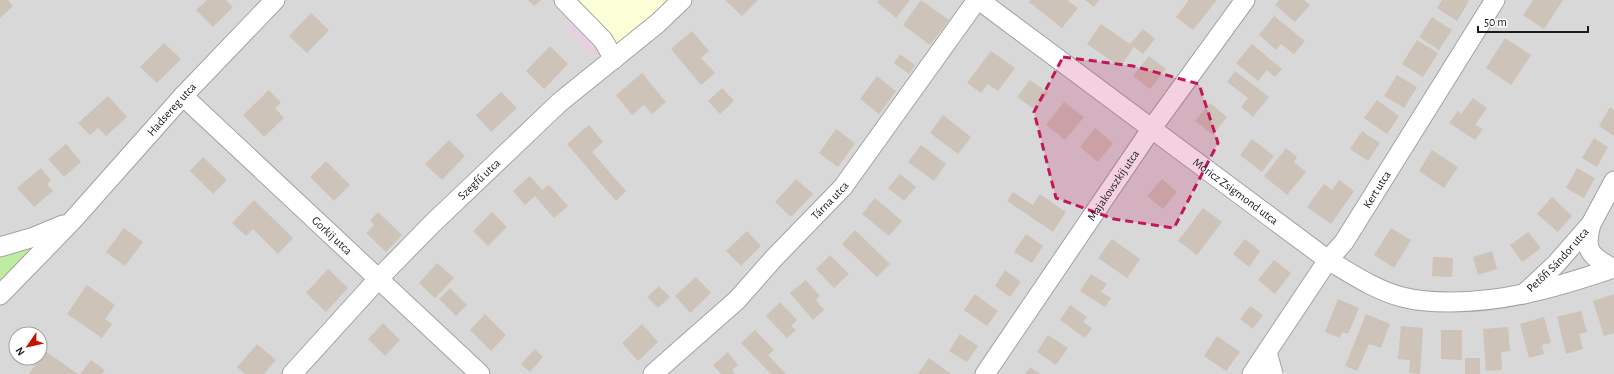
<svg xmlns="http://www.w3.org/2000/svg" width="1614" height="374" font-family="'Alegreya Sans',sans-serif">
<rect width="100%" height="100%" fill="#eeeadf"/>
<path fill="#d9d8d8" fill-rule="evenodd" d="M0,0H1614V374H1288L1271,367L1266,374H0ZM16,334H40V358H16Z"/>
<path fill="#e7d0e1" d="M576,18L602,46L591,56L566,28Z"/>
<path fill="#fbffd7" d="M572,0H669L651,18L614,45Z"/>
<path fill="#beed9f" d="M29,247L31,254L0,285V252Z"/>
<g fill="#cdc3b8">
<path d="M0,0H8L13,6L0,18Z"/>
<path d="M207,0H226L233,7L213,27L196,10Z"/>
<path d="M528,0H541L534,6Z"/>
<path d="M725,0H758L742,16Z"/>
<path d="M879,0H910L896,18L877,2Z"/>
<path d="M921,0L949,20L930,45L903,25Z"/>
<path d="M1030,0H1067L1078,8L1062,28L1029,2Z"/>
<path d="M1085,0H1099L1094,7Z"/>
<path d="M1189,0H1217L1193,30L1176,17Z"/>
<path d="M1279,0H1304L1310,5L1295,22L1275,5Z"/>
<path d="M1442,0H1467L1469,1L1457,21L1437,8Z"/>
<path d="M1533,0H1563L1544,29L1523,15Z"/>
<path d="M311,13L329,30L307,53L289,36Z"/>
<path d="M1274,16L1305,41L1294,54L1281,44L1276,50L1259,35Z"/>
<path d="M1432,17L1452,30L1439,50L1419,37Z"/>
<path d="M1101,24L1130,44L1143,29L1155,39L1143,54L1134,47L1120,67L1087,44Z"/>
<path d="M692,31L709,51L701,58L715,73L701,85L671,49Z"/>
<path d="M1505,38L1531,55L1511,85L1486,68Z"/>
<path d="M1417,40L1438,53L1423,77L1402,64Z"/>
<path d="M164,43L181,59L157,83L140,67Z"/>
<path d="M1252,44L1282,69L1275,77L1267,70L1258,81L1236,63Z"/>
<path d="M550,46L568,64L544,89L526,71Z"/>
<path d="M991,51L1015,68L998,91L988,84L981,93L967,83Z"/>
<path d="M900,54L915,65L909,74L894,63Z"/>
<path d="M1149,56L1166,69L1150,89L1133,76Z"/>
<path d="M1235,71L1269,97L1253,117L1241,107L1248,98L1227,82Z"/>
<path d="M642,73L666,102L652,114L644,105L632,115L616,95Z"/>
<path d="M1397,75L1417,87L1404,108L1384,96Z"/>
<path d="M877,76L896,91L879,114L860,99Z"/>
<path d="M1030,80L1048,93L1035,110L1017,97Z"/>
<path d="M722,88L734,101L720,114L708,101Z"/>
<path d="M269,90L281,103L275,108L284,118L264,137L243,115Z"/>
<path d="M501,92L517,108L491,132L476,115Z"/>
<path d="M108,96L127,117L106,136L98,128L90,135L78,123Z"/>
<path d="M1473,98L1487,108L1475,125L1483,129L1475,140L1449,123L1458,111L1461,114Z"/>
<path d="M1377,100L1399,116L1387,134L1364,118Z"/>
<path d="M1064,102L1084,117L1065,140L1046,125Z"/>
<path d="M1210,103L1227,117L1213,135L1195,121Z"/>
<path d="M1610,107L1614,110V136L1599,126Z"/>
<path d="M943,115L971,137L958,154L930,133Z"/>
<path d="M589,125L603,142L592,152L626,191L616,201L567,144Z"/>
<path d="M1095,128L1113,143L1098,162L1080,147Z"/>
<path d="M836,129L855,143L838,167L819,153Z"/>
<path d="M1362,131L1380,143L1368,161L1350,149Z"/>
<path d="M1594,138L1608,147L1597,167L1582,158Z"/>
<path d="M1252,139L1274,156L1262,172L1240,155Z"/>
<path d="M449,140L465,156L442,180L425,164Z"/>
<path d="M66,144L81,162L64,177L48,159Z"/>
<path d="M921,145L946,164L934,181L908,162Z"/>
<path d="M1286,148L1297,157L1294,162L1306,172L1287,195L1264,176Z"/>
<path d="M1432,150L1458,167L1444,188L1419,171Z"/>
<path d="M203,157L227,180L213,194L190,171Z"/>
<path d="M326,161L350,185L334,201L310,177Z"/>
<path d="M41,168L51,180L47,184L53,191L34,207L17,188Z"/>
<path d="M1577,168L1595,178L1584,198L1566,188Z"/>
<path d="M900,174L916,187L904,201L888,188Z"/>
<path d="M530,176L542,190L549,185L568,206L554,218L535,196L525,205L513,191Z"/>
<path d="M796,179L813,194L791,217L775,202Z"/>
<path d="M1162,179L1177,192L1163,209L1147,196Z"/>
<path d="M1339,180L1354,191L1331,224L1307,207L1324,184L1332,190Z"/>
<path d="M1013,192L1033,205L1040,194L1066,212L1053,232L1007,201Z"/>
<path d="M1552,197L1572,216L1558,232L1537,214Z"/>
<path d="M875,198L902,221L889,236L862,214Z"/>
<path d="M254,200L293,238L278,254L253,229L246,236L232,223Z"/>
<path d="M1203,208L1222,222L1197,255L1178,241Z"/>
<path d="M378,212L402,235L386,252L366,233L374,225L370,221Z"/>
<path d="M492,212L507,227L488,246L473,231Z"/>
<path d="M124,228L143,242L125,266L106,252Z"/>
<path d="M1391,228L1411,240L1394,268L1374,255Z"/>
<path d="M855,230L890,264L877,277L842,244Z"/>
<path d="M747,231L761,246L741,266L726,251Z"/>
<path d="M1528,232L1541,248L1522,262L1510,245Z"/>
<path d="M1026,234L1043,246L1032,263L1014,252Z"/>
<path d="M1112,239L1140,259L1127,278L1098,258Z"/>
<path d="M1245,239L1260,251L1249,267L1233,254Z"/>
<path d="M1492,251L1497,269L1478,275L1473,257Z"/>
<path d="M830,255L849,274L834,288L816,269Z"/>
<path d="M1433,257L1453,258L1452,277L1432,276Z"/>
<path d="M1274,260L1291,273L1275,294L1258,280Z"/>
<path d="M437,263L454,278L435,298L419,283Z"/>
<path d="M328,269L348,288L326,312L306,293Z"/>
<path d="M1005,270L1021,282L1010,297L995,286Z"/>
<path d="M1091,274L1107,284L1101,292L1111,298L1105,307L1080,291Z"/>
<path d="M696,277L711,293L690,313L675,296Z"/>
<path d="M806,280L820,296L816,300L824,310L813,320L790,293Z"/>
<path d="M87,285L115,305L105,319L112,324L102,338L67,314Z"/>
<path d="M659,286L670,297L658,308L647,297Z"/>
<path d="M450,288L467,305L456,316L439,299Z"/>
<path d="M975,294L998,311L987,326L964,310Z"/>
<path d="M1614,294V333L1604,336L1593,301Z"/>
<path d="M1338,299L1359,308L1348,334L1342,332L1340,338L1325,332Z"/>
<path d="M780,302L797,320L791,326L796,330L787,338L766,316Z"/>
<path d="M1070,305L1087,317L1083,322L1092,328L1085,338L1060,320Z"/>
<path d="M1250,306L1263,315L1253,329L1240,319Z"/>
<path d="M1581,311L1587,332L1579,334L1583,349L1566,354L1557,317Z"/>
<path d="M485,314L506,335L491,351L470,330Z"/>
<path d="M1366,314L1390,324L1381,348L1369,344L1357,371L1345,366Z"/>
<path d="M1544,317L1551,343L1542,345L1544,354L1529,358L1520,324Z"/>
<path d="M383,323L400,340L385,356L368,339Z"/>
<path d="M642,324L658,342L638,361L622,343Z"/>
<path d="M1401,326L1423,328L1420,374L1409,373L1410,360L1398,359Z"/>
<path d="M1508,327L1510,351L1501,352L1502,370L1486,371L1483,329Z"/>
<path d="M755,330L774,350L768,355L786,374H771L741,343Z"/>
<path d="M1441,330H1462V360L1441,359Z"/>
<path d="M960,334L978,346L967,362L949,351Z"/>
<path d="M1048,335L1068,348L1056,365L1037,352Z"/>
<path d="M1217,336L1240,352L1226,371L1204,356Z"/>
<path d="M257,344L276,360L264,374H245L237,367Z"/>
<path d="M535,349L543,357L530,372L521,364Z"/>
<path d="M45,351L78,374H29Z"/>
<path d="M728,352L738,365L732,370L735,374H721L713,365Z"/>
<path d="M929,358L951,374H918Z"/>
<rect x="1465" y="358" width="15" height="16"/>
<path d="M91,360L105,370L102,374H80Z"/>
<path d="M1030,367L1040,374H1025Z"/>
</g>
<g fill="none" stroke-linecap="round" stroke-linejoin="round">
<g stroke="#a2a2a2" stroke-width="21">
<g id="minor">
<path d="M564,0L603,40L614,59"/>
<path id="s1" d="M979,0L1328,260C1352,274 1375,290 1402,297C1417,301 1434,302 1450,302C1507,302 1561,286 1614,268"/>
<path id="s2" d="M183,96L480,374"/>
<path d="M1591,224C1584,250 1589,255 1612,268"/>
<path d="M0,247L34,237L63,225"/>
<path id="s3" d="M1524,294L1556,264L1591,224L1614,181"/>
<path id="s4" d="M0,295L72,221L183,96L275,0"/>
<path d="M1267,352L1273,374"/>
<path id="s5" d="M292,374L379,278L433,223L560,102L658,23L682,0"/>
<path id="s6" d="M653,374L737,300L775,257L843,187L977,0"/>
<path id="s7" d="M985,374L1152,128L1245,0"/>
<path id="s8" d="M1252,374L1328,260L1344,242L1495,0"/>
</g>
</g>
<use href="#minor" stroke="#fff" stroke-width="19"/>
</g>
<path fill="#c2185b" fill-opacity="0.2" stroke="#c2185b" stroke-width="3" stroke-dasharray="8 5" stroke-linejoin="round" d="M1063,57L1133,66L1199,84L1218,143L1174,228L1114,219L1056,198L1034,112Z"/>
<g text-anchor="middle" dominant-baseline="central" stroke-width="3" stroke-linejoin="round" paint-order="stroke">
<g font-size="12" fill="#1b1b1b" stroke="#fff">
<text stroke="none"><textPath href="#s4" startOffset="253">Hadsereg utca</textPath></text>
<text stroke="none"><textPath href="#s5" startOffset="270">Szegfű utca</textPath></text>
<text stroke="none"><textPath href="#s7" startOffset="228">Majakovszkij utca</textPath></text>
<text stroke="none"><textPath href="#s8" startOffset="223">Kert utca</textPath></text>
<text stroke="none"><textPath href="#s1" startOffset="320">Móricz Zsigmond utca</textPath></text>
<text stroke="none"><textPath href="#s6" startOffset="248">Tárna utca</textPath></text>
<text stroke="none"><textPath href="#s2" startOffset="204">Gorkij utca</textPath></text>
<text stroke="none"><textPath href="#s3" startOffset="48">Petőfi Sándor utca</textPath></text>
</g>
</g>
<g transform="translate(28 346) rotate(236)"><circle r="19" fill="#ffffff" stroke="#a4a4a4"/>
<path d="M0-3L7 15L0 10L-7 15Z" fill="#c61200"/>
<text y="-6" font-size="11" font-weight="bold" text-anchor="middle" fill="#1b1b1b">N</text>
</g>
<path d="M1478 26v6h110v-6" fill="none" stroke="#1b1b1b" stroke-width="2"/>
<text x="1484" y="26" font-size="12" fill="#1b1b1b" stroke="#ffffff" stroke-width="3" paint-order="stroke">50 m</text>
</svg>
